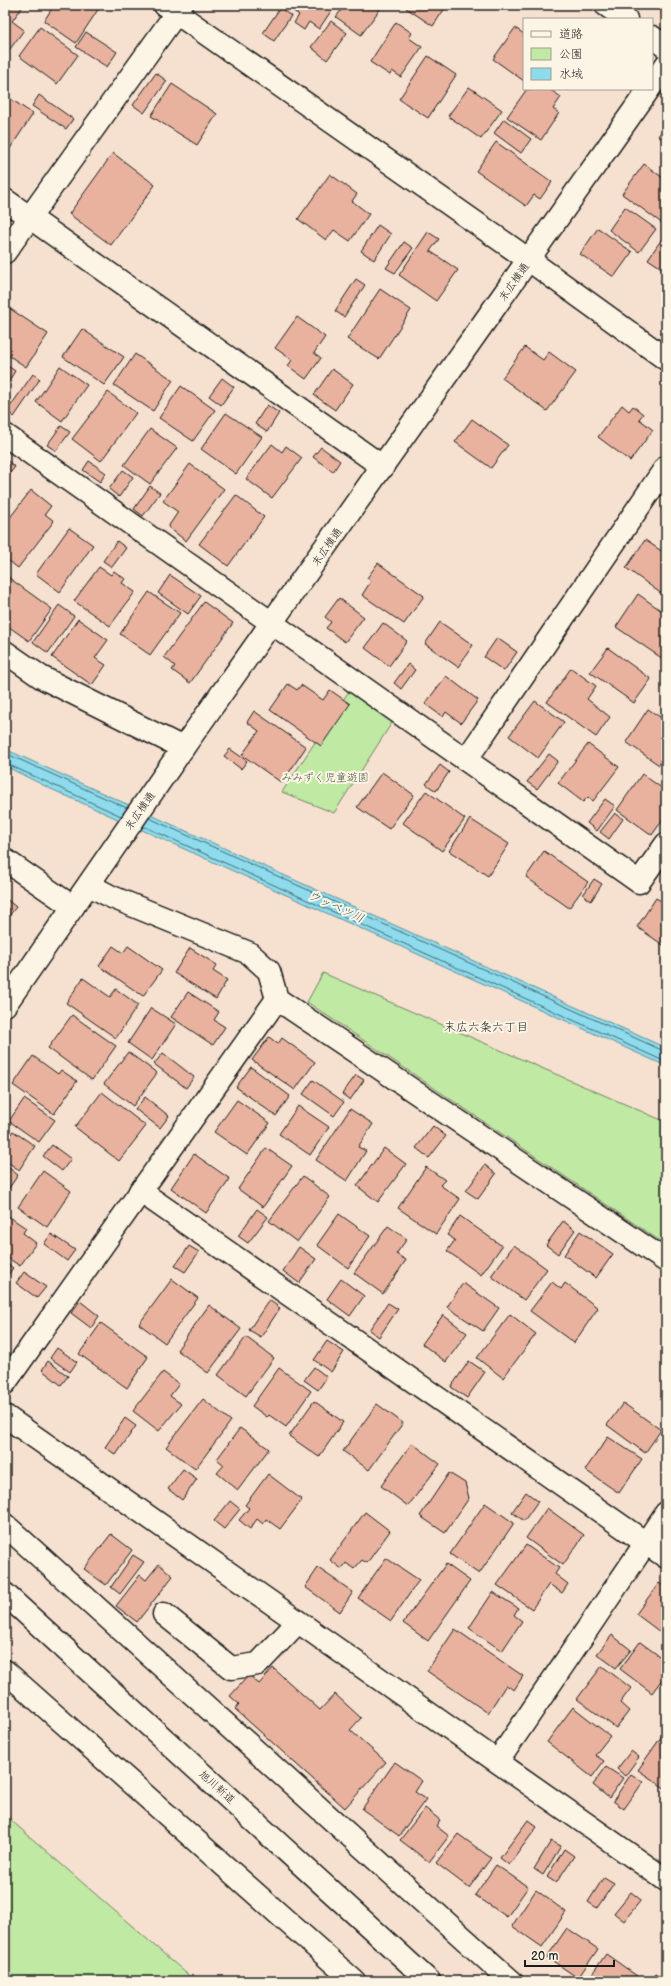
<svg xmlns="http://www.w3.org/2000/svg" width="671" height="1986" font-family="'Balsamiq Sans','Klee One',sans-serif">
<rect width="100%" height="100%" fill="#f6e1d0"/>
<filter id="ink" filterUnits="userSpaceOnUse"><feTurbulence type="fractalNoise" baseFrequency=".025" numOctaves="2"/><feDisplacementMap in="SourceGraphic" scale="8" xChannelSelector="R" yChannelSelector="G"/><feConvolveMatrix kernelMatrix="1 2 1 2 8 2 1 2 1" color-interpolation-filters="sRGB"/></filter>
<g filter="url(#ink)">
<g fill="#c0e9a4" stroke="#6e8260">
<path d="M351,688L393,721L334,813L282,792Z"/>
<path d="M323,973L666,1122V1245L307,1002Z"/>
<path d="M5,1815L195,1981H5Z"/>
</g>
<path fill="#8ddbec" stroke="#608f99" d="M5,749L666,1048V1066L51,789L5,766Z"/>
<g fill="none" stroke-linecap="round" stroke-linejoin="round">
<g stroke="#49686f" stroke-width="1">
<path d="M5,753L127,808"/>
<path d="M5,763L121,816"/>
<path d="M149,818L666,1052"/>
<path d="M143,826L666,1062"/>
</g>
</g>
<g fill="#e8b29e" stroke="#1c1c1c">
<path d="M5,5H24L12,21L24,30L10,49L5,46Z"/>
<path d="M54,5H94L99,8L76,43L44,21Z"/>
<path d="M295,5H335L319,29L309,22L304,30L294,23L299,15L292,10Z"/>
<path d="M345,5H383L361,35L336,17Z"/>
<path d="M409,5H447L433,26L406,8Z"/>
<path d="M280,8L291,16L274,41L263,33Z"/>
<path d="M331,21L347,33L327,60L311,47Z"/>
<path d="M396,22L412,33L409,38L422,47L401,77L392,71L390,75L370,62Z"/>
<path d="M40,27L78,55L57,84L19,56Z"/>
<path d="M515,28L524,34V81L493,59Z"/>
<path d="M86,32L117,52L107,67L76,47Z"/>
<path d="M428,56L456,75L428,118L399,99Z"/>
<path d="M156,73L167,81L144,113L133,105Z"/>
<path d="M172,84L217,114L197,145L151,116Z"/>
<path d="M469,87L502,110L481,139L448,116Z"/>
<path d="M527,89H549L561,97L553,109L559,113L541,140L507,117Z"/>
<path d="M5,95L33,114L5,156Z"/>
<path d="M39,95L73,119L66,129L32,106Z"/>
<path d="M504,119L531,139L521,153L494,133Z"/>
<path d="M666,125V142L658,136Z"/>
<path d="M496,142L552,182L540,199L534,195L526,206L476,171Z"/>
<path d="M113,153L155,185L111,245L69,214Z"/>
<path d="M644,164L666,180V220L663,224L622,194Z"/>
<path d="M330,174L357,194L352,201L369,214L350,241L334,230L326,240L298,219Z"/>
<path d="M625,207L656,229L639,252L609,230Z"/>
<path d="M378,225L391,234L374,260L361,251Z"/>
<path d="M598,228L632,252L614,277L580,254Z"/>
<path d="M428,232L439,239L430,251L458,270L436,301L399,275Z"/>
<path d="M666,233V271L648,259Z"/>
<path d="M404,242L413,248L395,273L386,268Z"/>
<path d="M356,279L365,285L344,317L335,311Z"/>
<path d="M380,289L411,310L379,359L347,339Z"/>
<path d="M6,306L48,334L26,367L5,353Z"/>
<path d="M297,317L325,337L314,353L321,358L306,379L288,366L292,360L275,348Z"/>
<path d="M82,329L124,357L104,385L63,357Z"/>
<path d="M525,347L543,360L549,352L576,372L547,411L502,378Z"/>
<path d="M135,354L173,380L153,411L114,385Z"/>
<path d="M5,364L15,371L5,387Z"/>
<path d="M60,366L87,385L62,421L36,402Z"/>
<path d="M332,369L353,384L335,410L314,395Z"/>
<path d="M33,374L40,379L14,417L7,411Z"/>
<path d="M222,378L234,387L221,405L209,396Z"/>
<path d="M181,386L215,410L193,441L159,418Z"/>
<path d="M108,392L136,413L101,461L72,439Z"/>
<path d="M267,405L279,413L267,432L255,424Z"/>
<path d="M622,405L629,411L633,406L643,414L639,419L653,430L630,461L598,437Z"/>
<path d="M226,413L262,437L236,474L201,449Z"/>
<path d="M472,419L508,445L491,468L455,442Z"/>
<path d="M61,426L70,432L56,451L47,445Z"/>
<path d="M150,429L177,448L150,484L124,465Z"/>
<path d="M272,444L282,452L286,446L302,458L272,498L246,479Z"/>
<path d="M321,447L340,461L333,472L313,457Z"/>
<path d="M5,459L15,467L5,479Z"/>
<path d="M89,461L106,473L100,482L83,470Z"/>
<path d="M190,464L224,489L186,541L168,527L178,512L163,501Z"/>
<path d="M123,470L133,477L119,497L109,489Z"/>
<path d="M150,486L160,493L143,516L134,509Z"/>
<path d="M31,490L51,506L45,514L54,521L18,568L5,558V524Z"/>
<path d="M236,495L264,517L228,566L199,544Z"/>
<path d="M69,528L93,545L60,592L36,574Z"/>
<path d="M645,540L666,554V597L626,568Z"/>
<path d="M117,541L126,548L112,567L103,561Z"/>
<path d="M378,563L424,596L404,624L362,595L371,581L367,578Z"/>
<path d="M99,567L111,575L114,571L125,579L122,583L135,592L110,626L74,601Z"/>
<path d="M5,575L52,609L29,641L5,624Z"/>
<path d="M170,575L201,596L188,614L158,593Z"/>
<path d="M149,592L180,613L150,655L120,634Z"/>
<path d="M638,594L666,614V655L663,659L616,627Z"/>
<path d="M339,598L364,617L345,642L326,628L331,622L325,617Z"/>
<path d="M204,602L233,623L190,683L172,670L175,666L164,657Z"/>
<path d="M59,605L74,616L48,653L33,642Z"/>
<path d="M78,619L108,640L95,658L106,665L92,685L52,657Z"/>
<path d="M440,622L473,645L458,667L425,644Z"/>
<path d="M383,623L407,641L389,666L365,648Z"/>
<path d="M497,638L517,652L504,671L484,657Z"/>
<path d="M608,648L651,679L634,703L590,672Z"/>
<path d="M408,664L415,670L401,689L394,683Z"/>
<path d="M571,668L596,686L587,699L610,717L596,737L547,702Z"/>
<path d="M446,676L478,700L461,723L446,712L443,717L425,704Z"/>
<path d="M288,684L297,690L301,685L323,700L330,690L350,704L321,746L270,710Z"/>
<path d="M535,701L564,722L538,758L509,736Z"/>
<path d="M648,709L666,721V754L659,765L626,742Z"/>
<path d="M254,711L306,747L282,783L242,755L259,731L247,722Z"/>
<path d="M588,744L619,767L593,801L588,797L583,802L558,783Z"/>
<path d="M230,749L247,761L241,769L224,756Z"/>
<path d="M549,754L558,761L537,789L527,782Z"/>
<path d="M440,765L449,772L436,791L426,784Z"/>
<path d="M382,772L414,795L389,829L357,807Z"/>
<path d="M642,774L666,791V815L652,835L617,810Z"/>
<path d="M426,791L465,819L442,851L403,823Z"/>
<path d="M605,799L615,806L597,831L587,823Z"/>
<path d="M615,813L623,819L609,839L600,832Z"/>
<path d="M470,819L509,844L488,876L449,851Z"/>
<path d="M544,851L588,882L569,908L526,877Z"/>
<path d="M594,879L602,884L591,901L583,895Z"/>
<path d="M5,898L16,907L5,921Z"/>
<path d="M656,898L666,904V947L637,927Z"/>
<path d="M113,946L123,953L128,946L162,970L143,996L99,966Z"/>
<path d="M190,948L217,965L213,971L227,980L216,999L174,973Z"/>
<path d="M83,978L110,997L116,989L138,1005L116,1038L66,1003Z"/>
<path d="M188,992L219,1012L214,1020L225,1027L213,1045L171,1017Z"/>
<path d="M151,1008L176,1024L152,1060L128,1043Z"/>
<path d="M72,1015L116,1046L92,1080L48,1048Z"/>
<path d="M269,1037L278,1044L282,1038L315,1062L295,1090L252,1060Z"/>
<path d="M128,1052L157,1073L133,1106L104,1084Z"/>
<path d="M163,1053L194,1077L186,1088L154,1064Z"/>
<path d="M33,1056L58,1074L61,1070L77,1081L54,1114L13,1085Z"/>
<path d="M251,1067L290,1096L276,1116L236,1087Z"/>
<path d="M356,1075L364,1080L350,1100L342,1094Z"/>
<path d="M313,1080L344,1102L334,1116L303,1094Z"/>
<path d="M102,1092L146,1126L119,1161L75,1127Z"/>
<path d="M145,1097L169,1116L160,1128L135,1109Z"/>
<path d="M24,1099L55,1120L39,1142L9,1121Z"/>
<path d="M237,1100L270,1123L247,1155L214,1132Z"/>
<path d="M298,1106L329,1127L310,1155L279,1134Z"/>
<path d="M350,1109L373,1124L358,1147L366,1151L347,1181L316,1160Z"/>
<path d="M433,1126L446,1136L429,1158L416,1148Z"/>
<path d="M13,1131L35,1146L19,1170L5,1160V1138L7,1139Z"/>
<path d="M52,1145L71,1159L62,1171L43,1156Z"/>
<path d="M266,1148L292,1166L263,1207L238,1189Z"/>
<path d="M384,1148L406,1164L378,1202L357,1186Z"/>
<path d="M194,1154L230,1179L206,1213L171,1188Z"/>
<path d="M5,1165L18,1175L5,1194Z"/>
<path d="M485,1165L496,1174L478,1199L466,1191Z"/>
<path d="M426,1167L445,1180L440,1185L460,1199L436,1234L398,1208Z"/>
<path d="M43,1171L71,1191L47,1227L18,1207Z"/>
<path d="M303,1176L330,1197L297,1242L269,1221Z"/>
<path d="M257,1209L268,1217L248,1243L238,1236Z"/>
<path d="M339,1214L370,1236L348,1268L317,1245Z"/>
<path d="M8,1216L26,1228L23,1233L36,1243L20,1266L5,1256V1220Z"/>
<path d="M460,1216L502,1246L481,1275L447,1251L455,1240L447,1235Z"/>
<path d="M563,1221L575,1230L558,1254L546,1245Z"/>
<path d="M388,1226L407,1239L396,1254L406,1260L383,1294L354,1273Z"/>
<path d="M580,1231L613,1254L596,1278L564,1255Z"/>
<path d="M51,1234L75,1250L67,1261L44,1244Z"/>
<path d="M514,1245L547,1269L524,1300L491,1276Z"/>
<path d="M189,1246L199,1252L185,1272L175,1266Z"/>
<path d="M299,1247L316,1259L299,1283L283,1271Z"/>
<path d="M5,1262L13,1268L5,1279Z"/>
<path d="M24,1272L46,1287L37,1298L16,1283Z"/>
<path d="M172,1279L198,1298L165,1343L139,1324Z"/>
<path d="M341,1279L364,1296L350,1316L327,1299Z"/>
<path d="M552,1282L561,1289L565,1283L598,1308L574,1343L530,1311Z"/>
<path d="M463,1283L499,1308L483,1331L447,1307Z"/>
<path d="M269,1300L280,1308L261,1337L249,1330Z"/>
<path d="M80,1301L99,1316L91,1328L71,1313Z"/>
<path d="M388,1303L398,1309L379,1337L369,1330Z"/>
<path d="M209,1305L241,1329L208,1373L177,1350Z"/>
<path d="M510,1314L536,1334L503,1378L477,1358Z"/>
<path d="M443,1315L467,1333L446,1362L422,1344Z"/>
<path d="M101,1323L148,1357L127,1388L79,1354Z"/>
<path d="M246,1337L274,1358L246,1396L218,1375Z"/>
<path d="M327,1341L344,1352L331,1372L314,1360Z"/>
<path d="M57,1348L77,1362L70,1372L50,1358Z"/>
<path d="M48,1361L68,1376L61,1385L42,1370Z"/>
<path d="M469,1361L485,1372L467,1398L451,1387Z"/>
<path d="M314,1367L327,1377L318,1390L304,1380Z"/>
<path d="M279,1368L311,1391L286,1427L269,1415L267,1417L252,1406Z"/>
<path d="M163,1372L179,1384L170,1396L181,1404L159,1431L133,1411Z"/>
<path d="M203,1399L231,1421L195,1469L166,1447Z"/>
<path d="M314,1401L343,1422L319,1457L289,1436Z"/>
<path d="M623,1403L661,1430L645,1453L607,1425Z"/>
<path d="M377,1404L403,1423L369,1470L343,1451Z"/>
<path d="M125,1418L136,1426L116,1455L105,1447Z"/>
<path d="M240,1428L269,1449L238,1490L217,1473L224,1465L217,1459Z"/>
<path d="M608,1437L642,1459L619,1493L585,1470Z"/>
<path d="M412,1443L440,1464L408,1506L381,1486Z"/>
<path d="M183,1469L197,1479L182,1500L168,1489Z"/>
<path d="M449,1473L465,1483L469,1498L445,1533L420,1516Z"/>
<path d="M268,1474L302,1500L280,1529L266,1519L263,1524L257,1519L250,1529L239,1520L249,1508L245,1505Z"/>
<path d="M526,1492L538,1501L524,1521L512,1512Z"/>
<path d="M230,1501L240,1509L224,1529L214,1521Z"/>
<path d="M485,1503L514,1523L479,1574L450,1554Z"/>
<path d="M547,1508L584,1535L563,1565L526,1538Z"/>
<path d="M365,1512L390,1531L367,1563L362,1560L354,1569L346,1563L342,1569L330,1560Z"/>
<path d="M111,1534L132,1550L106,1585L84,1569Z"/>
<path d="M526,1545L559,1568L555,1574L568,1584L562,1593L549,1584L532,1609L497,1585Z"/>
<path d="M133,1555L144,1562L120,1594L111,1587Z"/>
<path d="M386,1558L419,1580L391,1621L358,1598Z"/>
<path d="M159,1564L173,1576L137,1622L116,1606L140,1575L146,1580Z"/>
<path d="M446,1564L470,1581L428,1641L403,1623Z"/>
<path d="M318,1568L353,1592L340,1612L305,1587Z"/>
<path d="M659,1583L666,1588V1632L664,1635L636,1614Z"/>
<path d="M493,1592L518,1608L514,1615L522,1621L502,1651L469,1628Z"/>
<path d="M455,1629L523,1676L514,1690L506,1685L488,1713L427,1671Z"/>
<path d="M612,1635L631,1650L616,1668L597,1654Z"/>
<path d="M640,1642L666,1661V1674L652,1693L620,1669Z"/>
<path d="M602,1666L631,1688L620,1703L629,1711L616,1728L577,1699Z"/>
<path d="M273,1668L320,1710L335,1694L361,1718L350,1730L386,1762L345,1808L235,1709L239,1704L230,1696L249,1675L259,1684Z"/>
<path d="M573,1707L610,1736L595,1755L604,1761L592,1777L547,1742Z"/>
<path d="M666,1730V1789L638,1770Z"/>
<path d="M631,1751L639,1757L625,1776L617,1769Z"/>
<path d="M395,1762L422,1781L415,1792L426,1799L399,1836L362,1809Z"/>
<path d="M606,1767L623,1778L609,1798L593,1785Z"/>
<path d="M631,1774L643,1782L624,1809L613,1801Z"/>
<path d="M425,1808L440,1820L436,1826L449,1836L429,1862L400,1840Z"/>
<path d="M528,1820L537,1827L509,1865L500,1858Z"/>
<path d="M458,1834L491,1858L469,1888L436,1863Z"/>
<path d="M551,1841L561,1846L543,1875L534,1869Z"/>
<path d="M564,1849L574,1856L556,1883L547,1877Z"/>
<path d="M496,1865L528,1887L507,1917L475,1895Z"/>
<path d="M604,1877L614,1883L597,1908L588,1902Z"/>
<path d="M536,1890L566,1912L542,1947L512,1926Z"/>
<path d="M631,1892L641,1900L624,1921L614,1913Z"/>
<path d="M567,1928L598,1949L578,1978L547,1957Z"/>
<path d="M606,1954L637,1976L634,1981H587Z"/>
<path d="M666,1957V1966L662,1963Z"/>
<path d="M655,1974L665,1981H650Z"/>
</g>
<g fill="none" stroke-linecap="round" stroke-linejoin="round">
<g stroke="#1c1c1c" stroke-width="25">
<g id="minor">
<path d="M165,5L529,260L666,359"/>
<path d="M606,5L626,19"/>
<path d="M652,37L666,47"/>
<path d="M652,85L666,65"/>
<path d="M5,200L383,467"/>
<path d="M5,252L182,5"/>
<path d="M5,435L639,882L666,844"/>
<path d="M5,652L41,677L183,748"/>
<path d="M466,760L666,467"/>
<path d="M5,860L73,907"/>
<path d="M89,885L112,897L249,953L269,971L277,999L666,1261"/>
<path d="M5,1005L183,748L649,89"/>
<path d="M140,1191L666,1557"/>
<path d="M5,1383L277,999"/>
<path d="M5,1416L666,1880"/>
<path d="M5,1525L511,1981"/>
<path d="M164,1614L231,1668L258,1664L298,1622"/>
<path d="M498,1761L666,1513"/>
</g>
</g>
<g stroke="#1c1c1c" stroke-width="25">
<g id="highway">
<path d="M5,1594L429,1981"/>
<path d="M5,1671L354,1981"/>
</g>
</g>
<use href="#minor" stroke="#fcf5e5" stroke-width="22"/>
<use href="#highway" stroke="#fcf5e5" stroke-width="22"/>
</g>
</g>
<g text-anchor="middle" dominant-baseline="central" stroke-width="4" stroke-linejoin="round" paint-order="stroke">
<g font-size="11" fill="#1c1c1c" stroke="#fcf5e5">
<text transform="translate(514 282) rotate(-55)">末広横通</text>
<text transform="translate(327 547) rotate(-55)">末広横通</text>
<text transform="translate(140 811) rotate(-55)">末広横通</text>
<text transform="translate(217 1787) rotate(42)">旭川新道</text>
</g>
<g font-size="11" fill="#4d5a45" stroke="#fcf5e5">
<text x="325" y="777">みみずく児童遊園</text>
</g>
<g font-size="12" font-style="italic" fill="#3e555a" stroke="#fcf5e5">
<text transform="translate(336 907) rotate(25)">ウッペツ川</text>
</g>
<g font-size="12" fill="#1c1c1c" stroke="#fcf5e5">
<text x="486" y="1027">末広六条六丁目</text>
</g>
</g>
<rect width="671" height="1986" fill="none" stroke="#fcf5e5" stroke-width="20"/>
<rect x="10" y="10" width="651" height="1966" fill="none" stroke="#1c1c1c" stroke-width="1.5" filter="url(#ink)"/>
<rect x="523" y="18" width="130" height="72" fill="#fcf5e5" stroke="#a29e95"/>
<rect x="531" y="31" width="20" height="6" fill="#fcf5e5" stroke="#a29e95"/>
<text x="559" y="38" font-size="12" fill="#1c1c1c">道路</text>
<rect x="531" y="48" width="20" height="12" fill="#c0e9a4" stroke="#a29e95"/>
<text x="559" y="58" font-size="12" fill="#1c1c1c">公園</text>
<rect x="531" y="68" width="20" height="12" fill="#8ddbec" stroke="#a29e95"/>
<text x="559" y="78" font-size="12" fill="#1c1c1c">水域</text>
<path d="M525 1960v6h89v-6" fill="none" stroke="#1c1c1c" stroke-width="2"/>
<text x="531" y="1960" font-size="12" fill="#1c1c1c" stroke="#fcf5e5" stroke-width="3" paint-order="stroke">20 m</text>
</svg>
